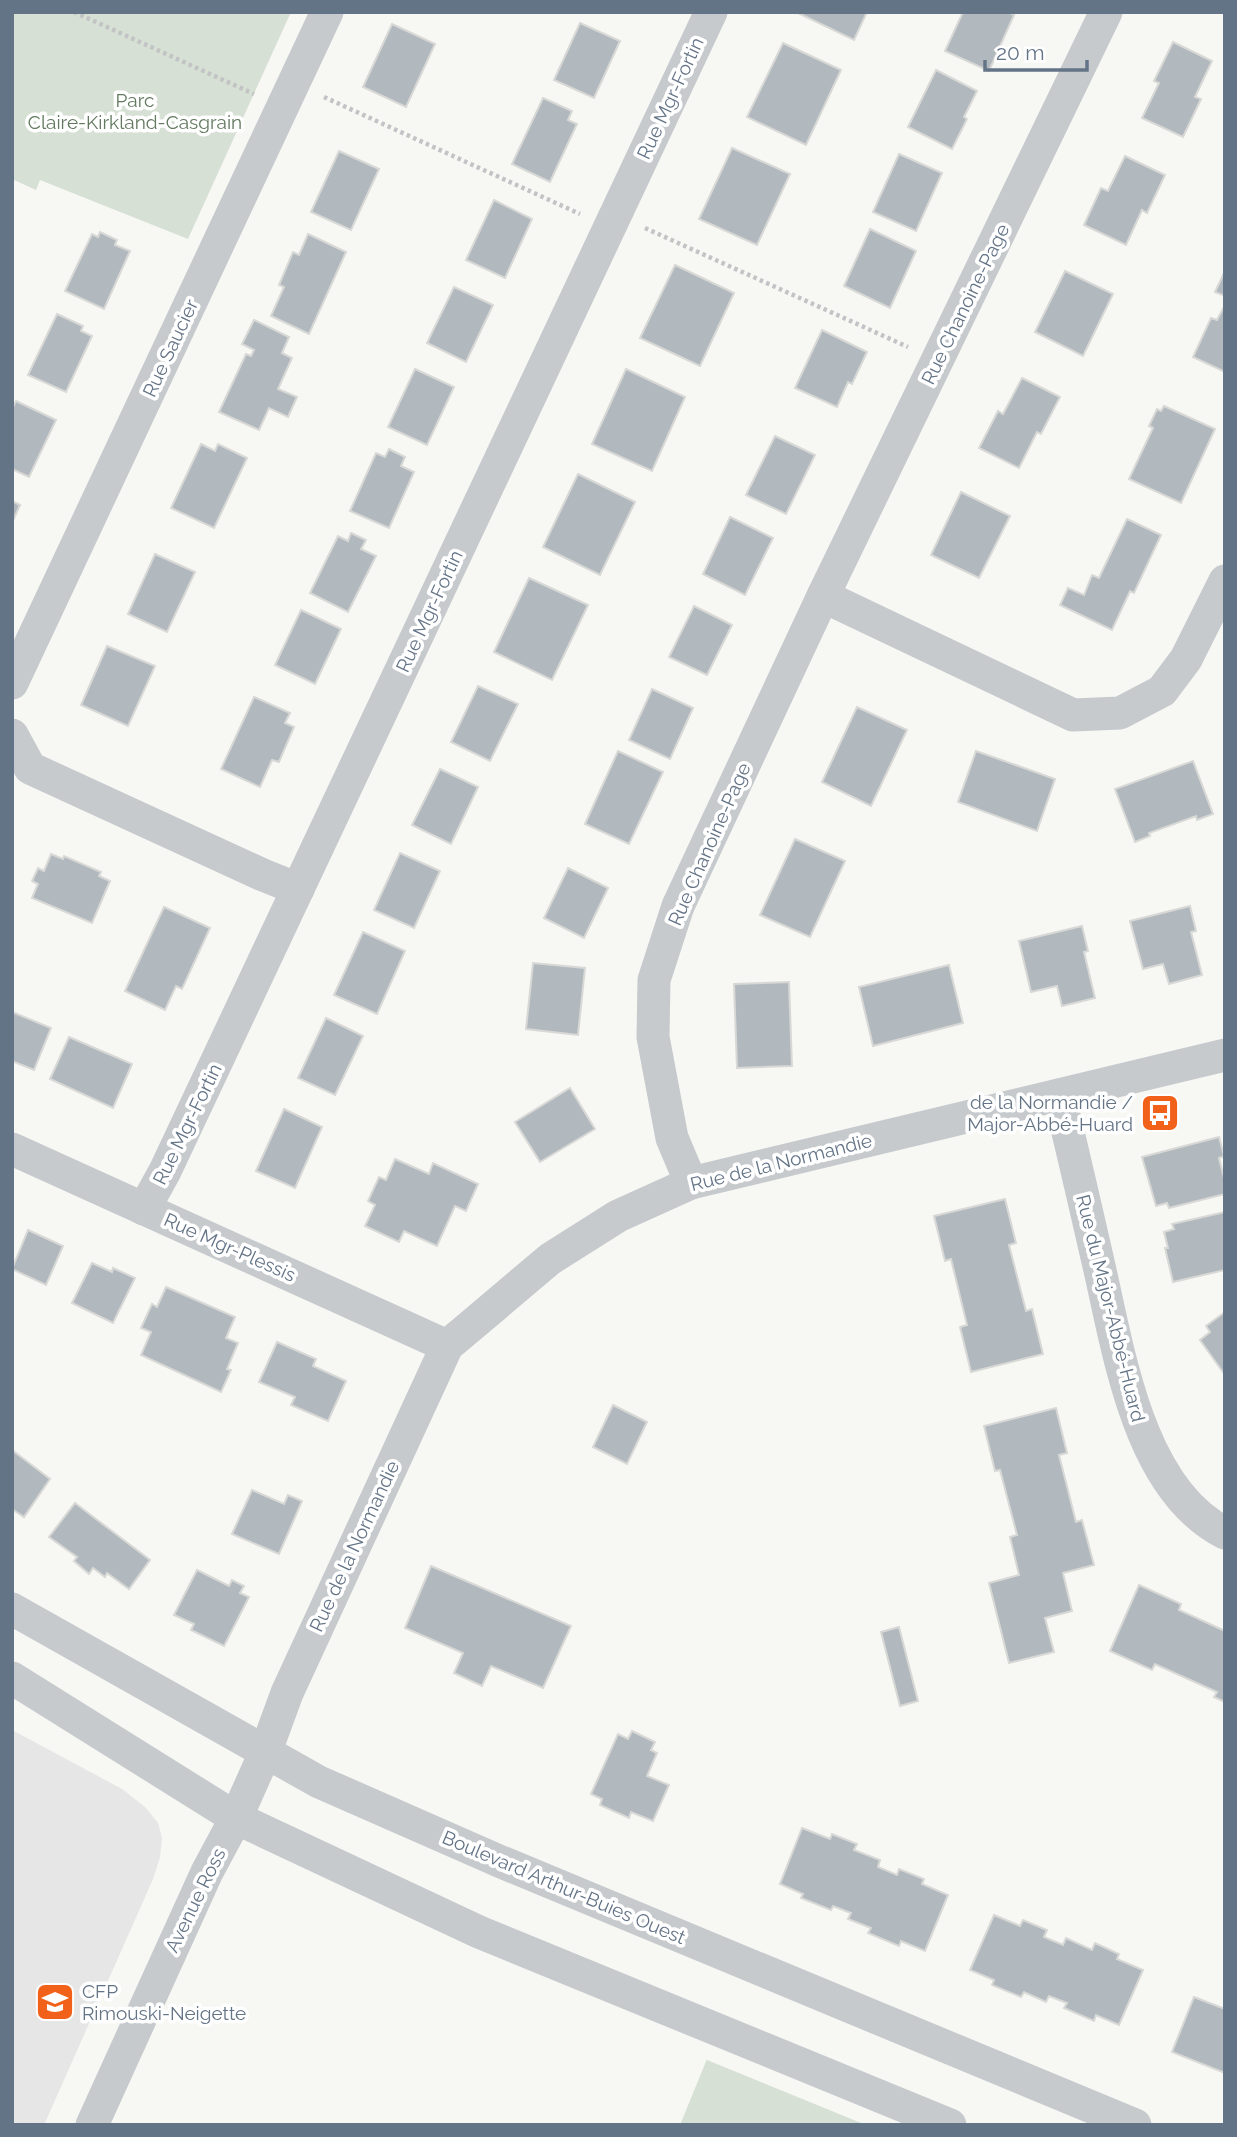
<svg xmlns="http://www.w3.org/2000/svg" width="1237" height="2137" font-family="Raleway,sans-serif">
<rect width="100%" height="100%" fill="#f7f7f4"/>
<path fill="#e5e6e5" d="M12,1730L122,1789L145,1807L158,1823L162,1838L160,1857L153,1879L44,2125H12Z"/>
<g fill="#d7e0d4">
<path d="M12,12H291L188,239L40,180L36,190L12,179Z"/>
<path d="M707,2059V2060L866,2125H680Z"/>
</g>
<g fill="#b2b9be" stroke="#d8d9d6" stroke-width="2">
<path d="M796,12H867L854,40Z"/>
<path d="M963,12H1008L1014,15L989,71L945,51Z"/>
<path d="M580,23L620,41L594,98L554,80Z"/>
<path d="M392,24L435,44L406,107L363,87Z"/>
<path d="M1173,42L1212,61L1195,97L1201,99L1183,137L1142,118L1159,83L1154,81Z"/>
<path d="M783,43L841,70L806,145L747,117Z"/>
<path d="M936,70L977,91L964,117L967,119L952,149L908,127Z"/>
<path d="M543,98L572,111L568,120L577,124L550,182L512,164Z"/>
<path d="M732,148L790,174L757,245L699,219Z"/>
<path d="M339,151L379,169L351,230L311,212Z"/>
<path d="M899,154L942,173L916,231L873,212Z"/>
<path d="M1125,156L1165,175L1147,213L1142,210L1126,245L1084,225L1101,188L1108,191Z"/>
<path d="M494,200L532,219L505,278L466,260Z"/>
<path d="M870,229L916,251L890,308L844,286Z"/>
<path d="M100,232L117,240L115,245L130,251L104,309L65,291L92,234L98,237Z"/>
<path d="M308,234L346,252L309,334L271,316L284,287L279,285L293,252L299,255Z"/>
<path d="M675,265L734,293L700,366L640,338Z"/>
<path d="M1065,271L1113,294L1083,356L1035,332Z"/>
<path d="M1225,271V296L1215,292Z"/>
<path d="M454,287L493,305L466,362L427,343Z"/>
<path d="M1225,305V372L1193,357L1211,318L1217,320Z"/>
<path d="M57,314L83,326L81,331L92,336L66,392L28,375Z"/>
<path d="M254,320L289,337L282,353L292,358L278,389L297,397L288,417L269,408L259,430L219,412L246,354L251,356L254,350L242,344Z"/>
<path d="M822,330L867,352L852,384L848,382L837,407L795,388Z"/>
<path d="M415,369L454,387L427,445L388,427Z"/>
<path d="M626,369L685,397L652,471L592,444Z"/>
<path d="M1022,378L1060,397L1041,434L1037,432L1019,468L979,448L998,411L1003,414Z"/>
<path d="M16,401L56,420L29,477L12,469V409Z"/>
<path d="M1164,406L1215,429L1181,503L1129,479L1153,428L1149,426L1157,409L1161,411Z"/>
<path d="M775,436L815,455L786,514L746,495Z"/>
<path d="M201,444L215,451L218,444L247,458L214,528L171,508Z"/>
<path d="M389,449L405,457L401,466L414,472L389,528L350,511L376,453L385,457Z"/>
<path d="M578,474L635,502L600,575L543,547Z"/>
<path d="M961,492L1010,516L979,578L931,555Z"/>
<path d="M12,501L20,505L12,523Z"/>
<path d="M730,517L773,538L745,595L703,574Z"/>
<path d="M1127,519L1161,535L1134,593L1130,591L1112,630L1060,605L1068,588L1084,595L1092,575L1099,578Z"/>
<path d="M351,533L366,540L361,549L376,556L348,612L310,593L338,536L348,541Z"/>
<path d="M155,554L195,572L167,632L128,614Z"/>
<path d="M529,578L588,605L552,680L494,652Z"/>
<path d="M694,606L732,625L707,675L669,657Z"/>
<path d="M301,610L341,629L315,684L275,665Z"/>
<path d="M107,646L155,666L128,726L81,705Z"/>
<path d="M478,686L518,704L490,761L451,742Z"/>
<path d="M652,689L693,708L670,759L629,740Z"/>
<path d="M254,697L290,713L285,723L294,727L279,762L272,760L260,787L221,769Z"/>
<path d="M857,707L907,730L871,806L822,782Z"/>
<path d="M618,751L663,772L629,844L585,824Z"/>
<path d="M976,751L1055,779L1037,831L958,802Z"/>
<path d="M1193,761L1213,814L1197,820L1196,816L1149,833L1150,836L1135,842L1115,789Z"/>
<path d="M440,769L478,787L451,844L412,825Z"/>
<path d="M795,839L845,861L810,937L760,915Z"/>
<path d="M400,853L440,871L414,928L374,910Z"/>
<path d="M51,854L63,859L64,856L101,872L99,876L110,881L92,923L32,898L38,884L32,881L38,868L44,871Z"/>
<path d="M568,868L608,888L584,938L544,918Z"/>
<path d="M1190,906L1196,931L1191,932L1202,975L1169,984L1163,964L1143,969L1130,921Z"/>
<path d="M164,907L210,928L182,989L176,986L165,1010L125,991Z"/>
<path d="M1082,926L1088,951L1084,952L1095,998L1062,1006L1057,986L1031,992L1019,941Z"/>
<path d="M363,932L405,951L377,1014L334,995Z"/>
<path d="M533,963L585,968L578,1035L526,1029Z"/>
<path d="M949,965L963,1023L873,1046L859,987Z"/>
<path d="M789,982L792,1066L737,1068L734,984Z"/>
<path d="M12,1012L51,1028L34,1070L12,1061Z"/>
<path d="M326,1018L363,1036L335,1095L298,1078Z"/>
<path d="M69,1037L132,1064L113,1108L50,1079Z"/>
<path d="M570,1088L595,1129L540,1162L515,1122Z"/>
<path d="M284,1109L322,1127L295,1188L256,1171Z"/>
<path d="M1219,1137L1224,1156L1219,1158L1225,1182V1194L1169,1208L1167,1203L1156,1206L1142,1157Z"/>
<path d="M395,1159L429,1174L433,1163L478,1184L466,1211L455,1206L437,1246L404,1231L399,1242L365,1226L375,1205L368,1201L379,1177L386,1180Z"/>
<path d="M1005,1199L1016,1243L1009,1245L1026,1311L1032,1309L1043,1354L971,1372L960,1327L967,1325L951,1259L945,1261L934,1216Z"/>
<path d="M1225,1212V1270L1173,1282L1165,1248H1168L1164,1232L1174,1229L1172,1224Z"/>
<path d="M28,1230L63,1246L46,1285L12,1269Z"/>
<path d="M92,1263L112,1272L113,1268L135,1278L113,1323L72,1303Z"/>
<path d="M166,1287L235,1317L226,1338L238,1343L227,1369L231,1370L221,1392L141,1355L151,1332L141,1328L152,1304L157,1307Z"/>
<path d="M1225,1312V1375L1200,1340L1210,1332L1206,1326Z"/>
<path d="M277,1342L316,1359L313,1366L346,1381L328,1421L291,1405L295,1397L259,1382Z"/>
<path d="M613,1405L647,1422L627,1464L593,1447Z"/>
<path d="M1056,1408L1067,1453L1059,1455L1076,1522L1082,1520L1094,1565L1063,1573L1072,1611L1045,1618L1054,1652L1009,1663L989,1583L1019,1575L1010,1537L1017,1535L1000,1470L995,1471L984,1426Z"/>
<path d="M12,1450L50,1479L24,1517L12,1509Z"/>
<path d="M252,1490L284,1504L288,1495L302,1501L279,1554L232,1534Z"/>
<path d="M75,1503L150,1560L129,1589L107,1573L105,1577L93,1568L89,1574L74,1561L77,1557L49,1537Z"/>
<path d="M431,1566L571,1626L543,1688L491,1666L482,1686L454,1673L463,1653L405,1628Z"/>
<path d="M197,1570L229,1586L232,1580L244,1586L240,1593L249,1597L224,1646L191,1630L194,1624L174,1615Z"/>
<path d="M1139,1585L1181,1604L1179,1610L1225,1631V1702L1214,1697L1217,1692L1155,1664L1152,1670L1110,1651Z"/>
<path d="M899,1627L918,1701L900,1706L881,1632Z"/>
<path d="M632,1731L655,1742L651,1750L657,1753L647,1776L669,1785L653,1821L631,1812L629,1818L600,1805L602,1799L591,1794L618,1734L628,1739Z"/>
<path d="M802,1828L830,1839L832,1834L857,1844L854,1850L880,1860L878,1867L897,1875L899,1869L924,1879L922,1884L948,1895L925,1951L901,1941L899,1946L868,1933L871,1928L848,1919L851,1913L833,1906L831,1910L801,1898L803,1894L780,1884Z"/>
<path d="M994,1915L1020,1926L1023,1920L1047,1930L1044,1937L1063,1945L1066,1938L1092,1950L1095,1943L1119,1954L1117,1959L1143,1970L1119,2025L1096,2015L1094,2021L1064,2008L1067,2003L1049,1996L1046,2002L1024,1992L1021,1997L992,1985L994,1980L970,1970Z"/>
<path d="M1194,1997L1225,2009V2073L1172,2052Z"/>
</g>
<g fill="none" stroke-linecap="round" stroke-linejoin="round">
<g stroke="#c2c3c5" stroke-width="4.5" stroke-dasharray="3.5 3.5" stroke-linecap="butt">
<path d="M74,12L254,94"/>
<path d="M324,97L580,214"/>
<path d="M645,228L908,347"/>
</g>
<g stroke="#c6cacd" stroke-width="33">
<path d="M823,596L1073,715L1120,713L1162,691L1186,659L1225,581"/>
<path d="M12,683L327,12"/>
<path d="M12,735L30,768L263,875L298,889"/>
<path d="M1059,1095C1073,1152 1086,1209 1099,1266C1119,1352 1138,1489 1225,1533"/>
<path d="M12,1149L447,1346"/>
<path d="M691,1183L672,1138L653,1037L654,980L678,906L823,596L1106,12"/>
<path d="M144,1209L165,1171L711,12"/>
<path d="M12,1609L319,1782L499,1861L1135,2125"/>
<path d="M12,1678L236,1818L479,1932L950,2125"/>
<path d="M92,2125L207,1872L236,1818L265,1753L287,1693L447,1346L550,1259L618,1216L691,1183L1225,1055"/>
</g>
</g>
<defs>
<g id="bus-square" transform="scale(2.0125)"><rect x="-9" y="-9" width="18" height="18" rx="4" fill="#f26119" stroke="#fff"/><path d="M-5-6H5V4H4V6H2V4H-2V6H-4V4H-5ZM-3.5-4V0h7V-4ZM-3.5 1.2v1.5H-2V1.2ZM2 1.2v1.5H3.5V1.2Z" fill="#fff"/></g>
<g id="school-square" transform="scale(2.0125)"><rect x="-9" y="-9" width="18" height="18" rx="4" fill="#f26119" stroke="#fff"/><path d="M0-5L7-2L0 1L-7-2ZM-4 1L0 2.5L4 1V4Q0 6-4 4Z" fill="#fff"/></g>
</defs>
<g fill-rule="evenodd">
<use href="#bus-square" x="1160" y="1113"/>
<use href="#school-square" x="55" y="2002"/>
</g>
<g text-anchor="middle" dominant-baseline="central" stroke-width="7" stroke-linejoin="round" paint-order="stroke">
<g font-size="19" fill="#647487" stroke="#fff">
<text transform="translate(670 98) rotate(-65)">Rue Mgr-Fortin</text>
<text transform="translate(965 304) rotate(-64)">Rue Chanoine-Page</text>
<text transform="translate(170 348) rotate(-65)">Rue Saucier</text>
<text transform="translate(429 611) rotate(-65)">Rue Mgr-Fortin</text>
<text transform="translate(709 844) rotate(-66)">Rue Chanoine-Page</text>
<text transform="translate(187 1124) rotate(-64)">Rue Mgr-Fortin</text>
<text transform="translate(781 1162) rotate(-14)">Rue de la Normandie</text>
<text transform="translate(230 1247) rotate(24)">Rue Mgr-Plessis</text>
<text transform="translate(1111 1308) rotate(76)">Rue du Major-Abbé-Huard</text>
<text transform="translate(354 1546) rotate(-65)">Rue de la Normandie</text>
<text transform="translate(564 1887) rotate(23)">Boulevard Arthur-Buies Ouest</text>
<text transform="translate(195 1900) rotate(-64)">Avenue Ross</text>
</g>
<g font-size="19" fill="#62795f" stroke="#fff">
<text x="135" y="100">Parc<tspan x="135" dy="22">Claire-Kirkland-Casgrain</tspan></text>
</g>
<g font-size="19" fill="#647487" stroke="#fff" text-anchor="end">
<text x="1133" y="1102">de la Normandie /<tspan x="1133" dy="22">Major-Abbé-Huard</tspan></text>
<text x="82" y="1991" text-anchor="start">CFP<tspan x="82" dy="22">Rimouski-Neigette</tspan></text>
</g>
</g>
<rect width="1237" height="2137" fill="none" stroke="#647487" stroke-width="28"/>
<path d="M985 60v10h102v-10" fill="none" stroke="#647487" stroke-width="3.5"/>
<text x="996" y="60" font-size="21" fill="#647487" stroke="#ffffff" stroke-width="5" paint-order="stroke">20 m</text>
</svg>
